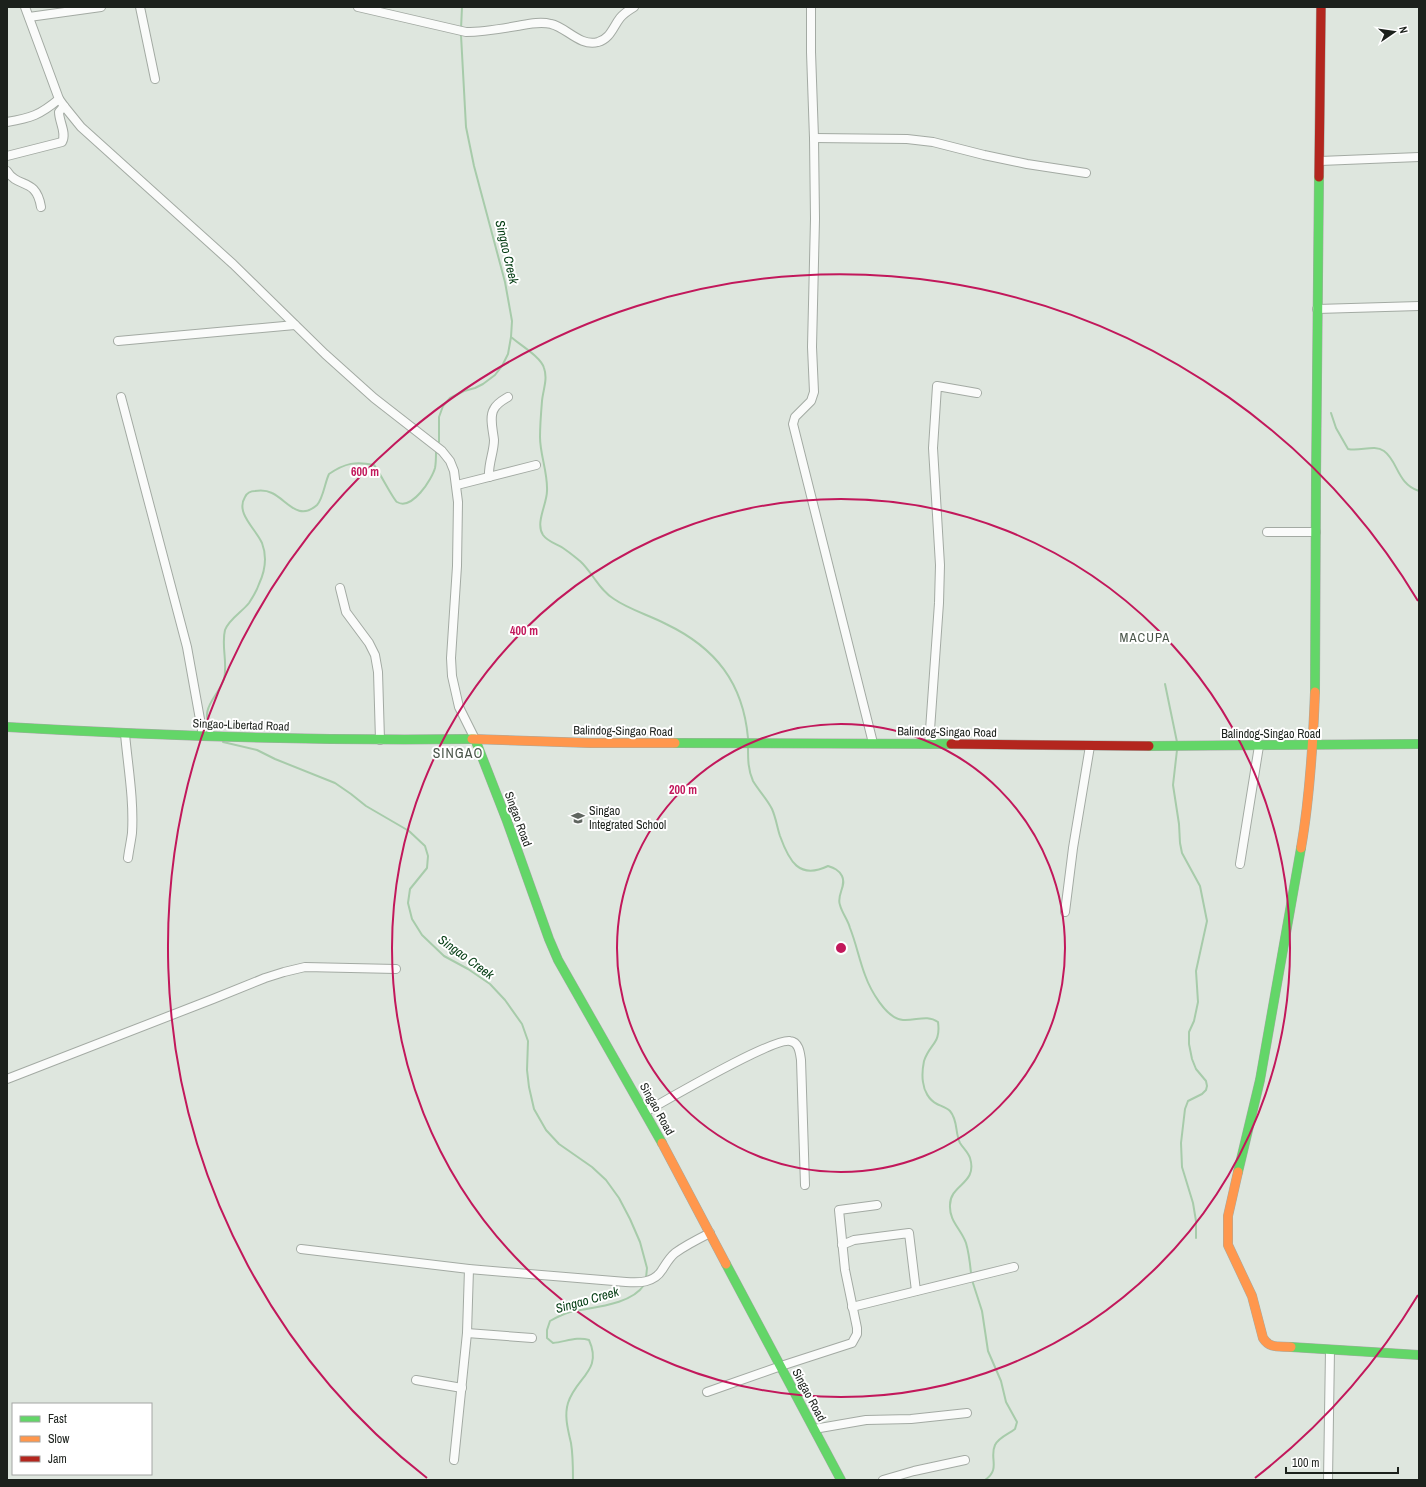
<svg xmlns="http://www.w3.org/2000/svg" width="1426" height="1487" font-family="'Archivo Narrow',sans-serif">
<rect width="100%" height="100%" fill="#dee6de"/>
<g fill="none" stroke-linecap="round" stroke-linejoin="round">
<g stroke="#a7cbaa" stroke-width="2">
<path d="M461,29L462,7"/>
<path d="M511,337C520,345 541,357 544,368C548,379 543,390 542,401C541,413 540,425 540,437C540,455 548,473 547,491C547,504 535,523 543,535C548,542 557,544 563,548C569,552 575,557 580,561C593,573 599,590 614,599C630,610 649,615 666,624C716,648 743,683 748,738"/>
<path d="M1331,413L1336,428L1348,449C1360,452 1374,444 1384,451C1398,461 1397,484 1419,491"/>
<path d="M439,442V417L443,406L450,398L464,391L475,388L483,384L495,375L502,366L508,354L511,337L512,321L505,282L474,166L466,127L461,35"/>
<path d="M1165,684L1177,742"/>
<path d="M212,731C198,708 217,699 224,679C228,663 221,646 225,630C229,619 242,612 249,603C253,597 257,590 259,584C265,571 267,556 262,543C256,529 235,513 245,497C247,493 251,491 255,491C261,490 266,490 272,493C287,500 298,522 317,505C323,499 325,482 329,474C345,463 356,461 374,465C379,471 393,499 397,502C412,511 432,479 435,468C436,463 436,457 436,452"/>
<path d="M223,742L257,750L275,759L335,783L351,794L366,806L409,831L425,846L428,856L427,868L410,889L408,903L412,919L422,935L444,956L468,969L490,984L505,1000L522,1024L528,1041L527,1070L529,1087L534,1109L546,1130L559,1144L592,1167L606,1180L619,1198L630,1219L640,1242L647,1268L646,1278"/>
<path d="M748,747C748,759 748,770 753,781C759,791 767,799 772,809C776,818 777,827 780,836C789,861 799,880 828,866C834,868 839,870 842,876C847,886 836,895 840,905C842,913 848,920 850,928C856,943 859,959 865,975C870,989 886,1019 903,1020C916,1021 927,1014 938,1022C941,1044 930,1043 924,1061C923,1066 922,1076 923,1082C924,1091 929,1100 937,1104C941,1106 947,1108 950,1111C958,1120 955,1133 960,1143C963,1148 968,1152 970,1158C978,1184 950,1184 950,1205C949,1221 961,1229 966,1243C969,1253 970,1263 971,1273"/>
<path d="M1177,750L1173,785L1179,824L1180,843L1182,853L1200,886L1207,921L1196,971L1198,1002L1194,1021L1189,1032V1044L1192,1059L1196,1069L1206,1081L1207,1086L1206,1090L1202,1094L1188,1101L1185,1109L1181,1143L1182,1167L1193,1203L1196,1221V1238"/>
<path d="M972,1280L982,1311L988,1351L1001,1381L1006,1402L1017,1422L1015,1429C1009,1434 999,1437 995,1445C989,1458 1001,1469 985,1480"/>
<path d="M573,1480C573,1467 573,1455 571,1443C568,1430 564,1416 568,1403C576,1377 603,1371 589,1340C577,1336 565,1342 553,1343L547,1338V1330L550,1321C557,1317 563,1314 570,1312C593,1307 631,1305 644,1285"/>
</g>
<g stroke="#a3aaa3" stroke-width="10">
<g id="street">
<path d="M25,7L59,99L64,106L81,127L233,264L325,354L374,398L442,451L450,461L454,471L458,502L457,566L451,658L452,676L459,707L475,739"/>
<path d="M140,7L155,79"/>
<path d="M358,7L466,32C483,32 500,29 517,26C528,24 540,21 551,24C566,27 580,47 598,42C610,39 613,27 620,18C624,13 629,10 634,7"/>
<path d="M811,7V52L814,138L815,219L812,347L814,392L811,401L795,417L793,424L873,743"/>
<path d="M29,17L101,7"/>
<path d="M7,122C31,118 40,115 59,99"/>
<path d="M814,138L907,139L933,142L984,155L1027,164L1086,173"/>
<path d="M7,156L62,142C67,133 59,122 59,112L64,106"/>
<path d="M1320,161L1419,157"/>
<path d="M7,171C18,189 36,177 41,207"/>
<path d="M1317,309L1419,306"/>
<path d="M118,341L295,325"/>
<path d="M121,397L187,647L203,736"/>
<path d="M489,477C488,464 494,452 494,440C493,430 489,417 494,409C497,403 503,400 508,397"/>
<path d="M457,485L536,465"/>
<path d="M1267,532H1316"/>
<path d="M340,588L346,612L369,643L375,655L378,672L380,740"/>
<path d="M125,734C128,767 134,800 132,833C131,841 129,850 128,858"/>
<path d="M929,744L939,603L940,565L933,448L937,386L977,393"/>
<path d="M1240,864L1259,746"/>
<path d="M1065,912L1073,848L1090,746"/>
<path d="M7,1079L213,999L265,978L284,972L305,967L396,969"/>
<path d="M645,1112C667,1100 772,1038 790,1041C799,1042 800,1053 801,1060L805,1185"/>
<path d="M842,1245L854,1240L909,1233L916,1291"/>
<path d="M301,1249L469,1269L626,1282C639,1283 654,1283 662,1270C666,1264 669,1258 675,1253C686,1245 698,1239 710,1233"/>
<path d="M852,1307L1014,1267"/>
<path d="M467,1333L532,1338"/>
<path d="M416,1380L462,1388"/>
<path d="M707,1392L781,1366L852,1343L857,1334V1328L845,1270L839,1210L877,1205"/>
<path d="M814,1429L866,1420L911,1419L967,1413"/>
<path d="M454,1460L467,1333L469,1269"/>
<path d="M883,1480L914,1471L965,1460"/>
<path d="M1328,1480L1330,1350"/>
</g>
</g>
<g stroke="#a3aaa3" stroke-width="10">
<g id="fast">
<path d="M1315,692L1316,479L1319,177"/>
<path d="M7,727C162,736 317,741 472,739"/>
<path d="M475,739L507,821L549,939L558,960L662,1143"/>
<path d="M675,743L951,744"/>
<path d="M1149,746L1419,744"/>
<path d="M1238,1172L1260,1080L1301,848"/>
<path d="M726,1264L841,1480"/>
<path d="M1291,1347L1419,1355"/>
</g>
</g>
<g stroke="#a3aaa3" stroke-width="10">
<g id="slow">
<path d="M472,739L591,743H675"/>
<path d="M1301,848C1310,797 1313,745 1315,692"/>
<path d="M662,1143L726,1264"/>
<path d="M1238,1172L1228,1216V1245L1252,1296L1263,1338C1270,1349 1279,1346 1291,1347"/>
</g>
</g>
<g stroke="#a3aaa3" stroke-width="10">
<g id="jam">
<path d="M1319,177L1321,7"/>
<path d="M951,744L1149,746"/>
</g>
</g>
<use href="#street" stroke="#fafbfa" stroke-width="8"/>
<use href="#fast" stroke="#63d668" stroke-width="9"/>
<use href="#slow" stroke="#ff974d" stroke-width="9"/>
<use href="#jam" stroke="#b3261e" stroke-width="9"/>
</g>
<g fill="none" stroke="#c2185b" stroke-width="2">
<circle cx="841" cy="948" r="224"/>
<circle cx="841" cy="948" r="449"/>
<path d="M1418 1295A673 673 0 0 1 1255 1478M427 1478A673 673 0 1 1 1418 601"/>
</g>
<defs>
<g id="school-bare" transform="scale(1.08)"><path d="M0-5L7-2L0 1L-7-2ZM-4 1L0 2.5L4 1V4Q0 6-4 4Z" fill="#606660" stroke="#fff" stroke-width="2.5" paint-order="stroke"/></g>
</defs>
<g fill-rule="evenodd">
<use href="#school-bare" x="578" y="818"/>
</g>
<g text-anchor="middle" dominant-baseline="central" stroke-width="4" stroke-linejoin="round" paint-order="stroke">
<g font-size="12" fill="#1c211c" stroke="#fff">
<text transform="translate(241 725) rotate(2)">Singao-Libertad Road</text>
<text transform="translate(623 731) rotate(1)">Balindog-Singao Road</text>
<text transform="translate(947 732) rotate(1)">Balindog-Singao Road</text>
<text x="1271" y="734">Balindog-Singao Road</text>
<text transform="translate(518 819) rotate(70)">Singao Road</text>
<text transform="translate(657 1109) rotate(61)">Singao Road</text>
<text transform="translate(809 1395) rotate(62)">Singao Road</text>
</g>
<g font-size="12" fill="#1c211c" stroke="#fff" text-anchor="start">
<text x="589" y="811">Singao<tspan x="589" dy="14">Integrated School</tspan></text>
</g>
<g font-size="13" font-style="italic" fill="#033c12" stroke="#fff">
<text transform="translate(507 252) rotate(77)">Singao Creek</text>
<text transform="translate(466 957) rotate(36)">Singao Creek</text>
<text transform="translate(587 1300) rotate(-16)">Singao Creek</text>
</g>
<g font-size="13" letter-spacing="1" fill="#4a564a" stroke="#fff">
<text x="1145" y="637">MACUPA</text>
</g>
<g font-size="14" letter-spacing="1" fill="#4a564a" stroke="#fff">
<text x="458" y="753">SINGAO</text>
</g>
</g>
<circle cx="841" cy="948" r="6" fill="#c2185b" stroke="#fff" stroke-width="2"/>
<g font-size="12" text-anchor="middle" font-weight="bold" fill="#c2185b" stroke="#fff" stroke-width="4" stroke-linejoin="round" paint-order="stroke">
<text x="365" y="476">600 m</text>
<text x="524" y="635">400 m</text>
<text x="683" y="794">200 m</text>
</g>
<rect width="1426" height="1487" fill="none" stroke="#1c211c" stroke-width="16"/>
<rect x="12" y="1403" width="140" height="72" fill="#ffffff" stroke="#a4a6a4"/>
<rect x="20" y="1416" width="20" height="6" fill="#63d668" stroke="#a4a6a4"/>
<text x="48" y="1423" font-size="12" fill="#1c211c">Fast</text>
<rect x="20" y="1436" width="20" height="6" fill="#ff974d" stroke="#a4a6a4"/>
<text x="48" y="1443" font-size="12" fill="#1c211c">Slow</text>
<rect x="20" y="1456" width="20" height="6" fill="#b3261e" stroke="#a4a6a4"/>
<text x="48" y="1463" font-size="12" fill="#1c211c">Jam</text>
<g transform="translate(1394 32) rotate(77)" stroke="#ffffff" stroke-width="3" paint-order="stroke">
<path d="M0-3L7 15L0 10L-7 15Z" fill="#1c211c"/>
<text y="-6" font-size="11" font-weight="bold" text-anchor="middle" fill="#1c211c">N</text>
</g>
<path d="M1286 1467v6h112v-6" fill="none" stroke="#1c211c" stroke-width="2"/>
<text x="1292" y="1467" font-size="12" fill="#1c211c" stroke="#ffffff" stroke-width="3" paint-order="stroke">100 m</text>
</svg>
